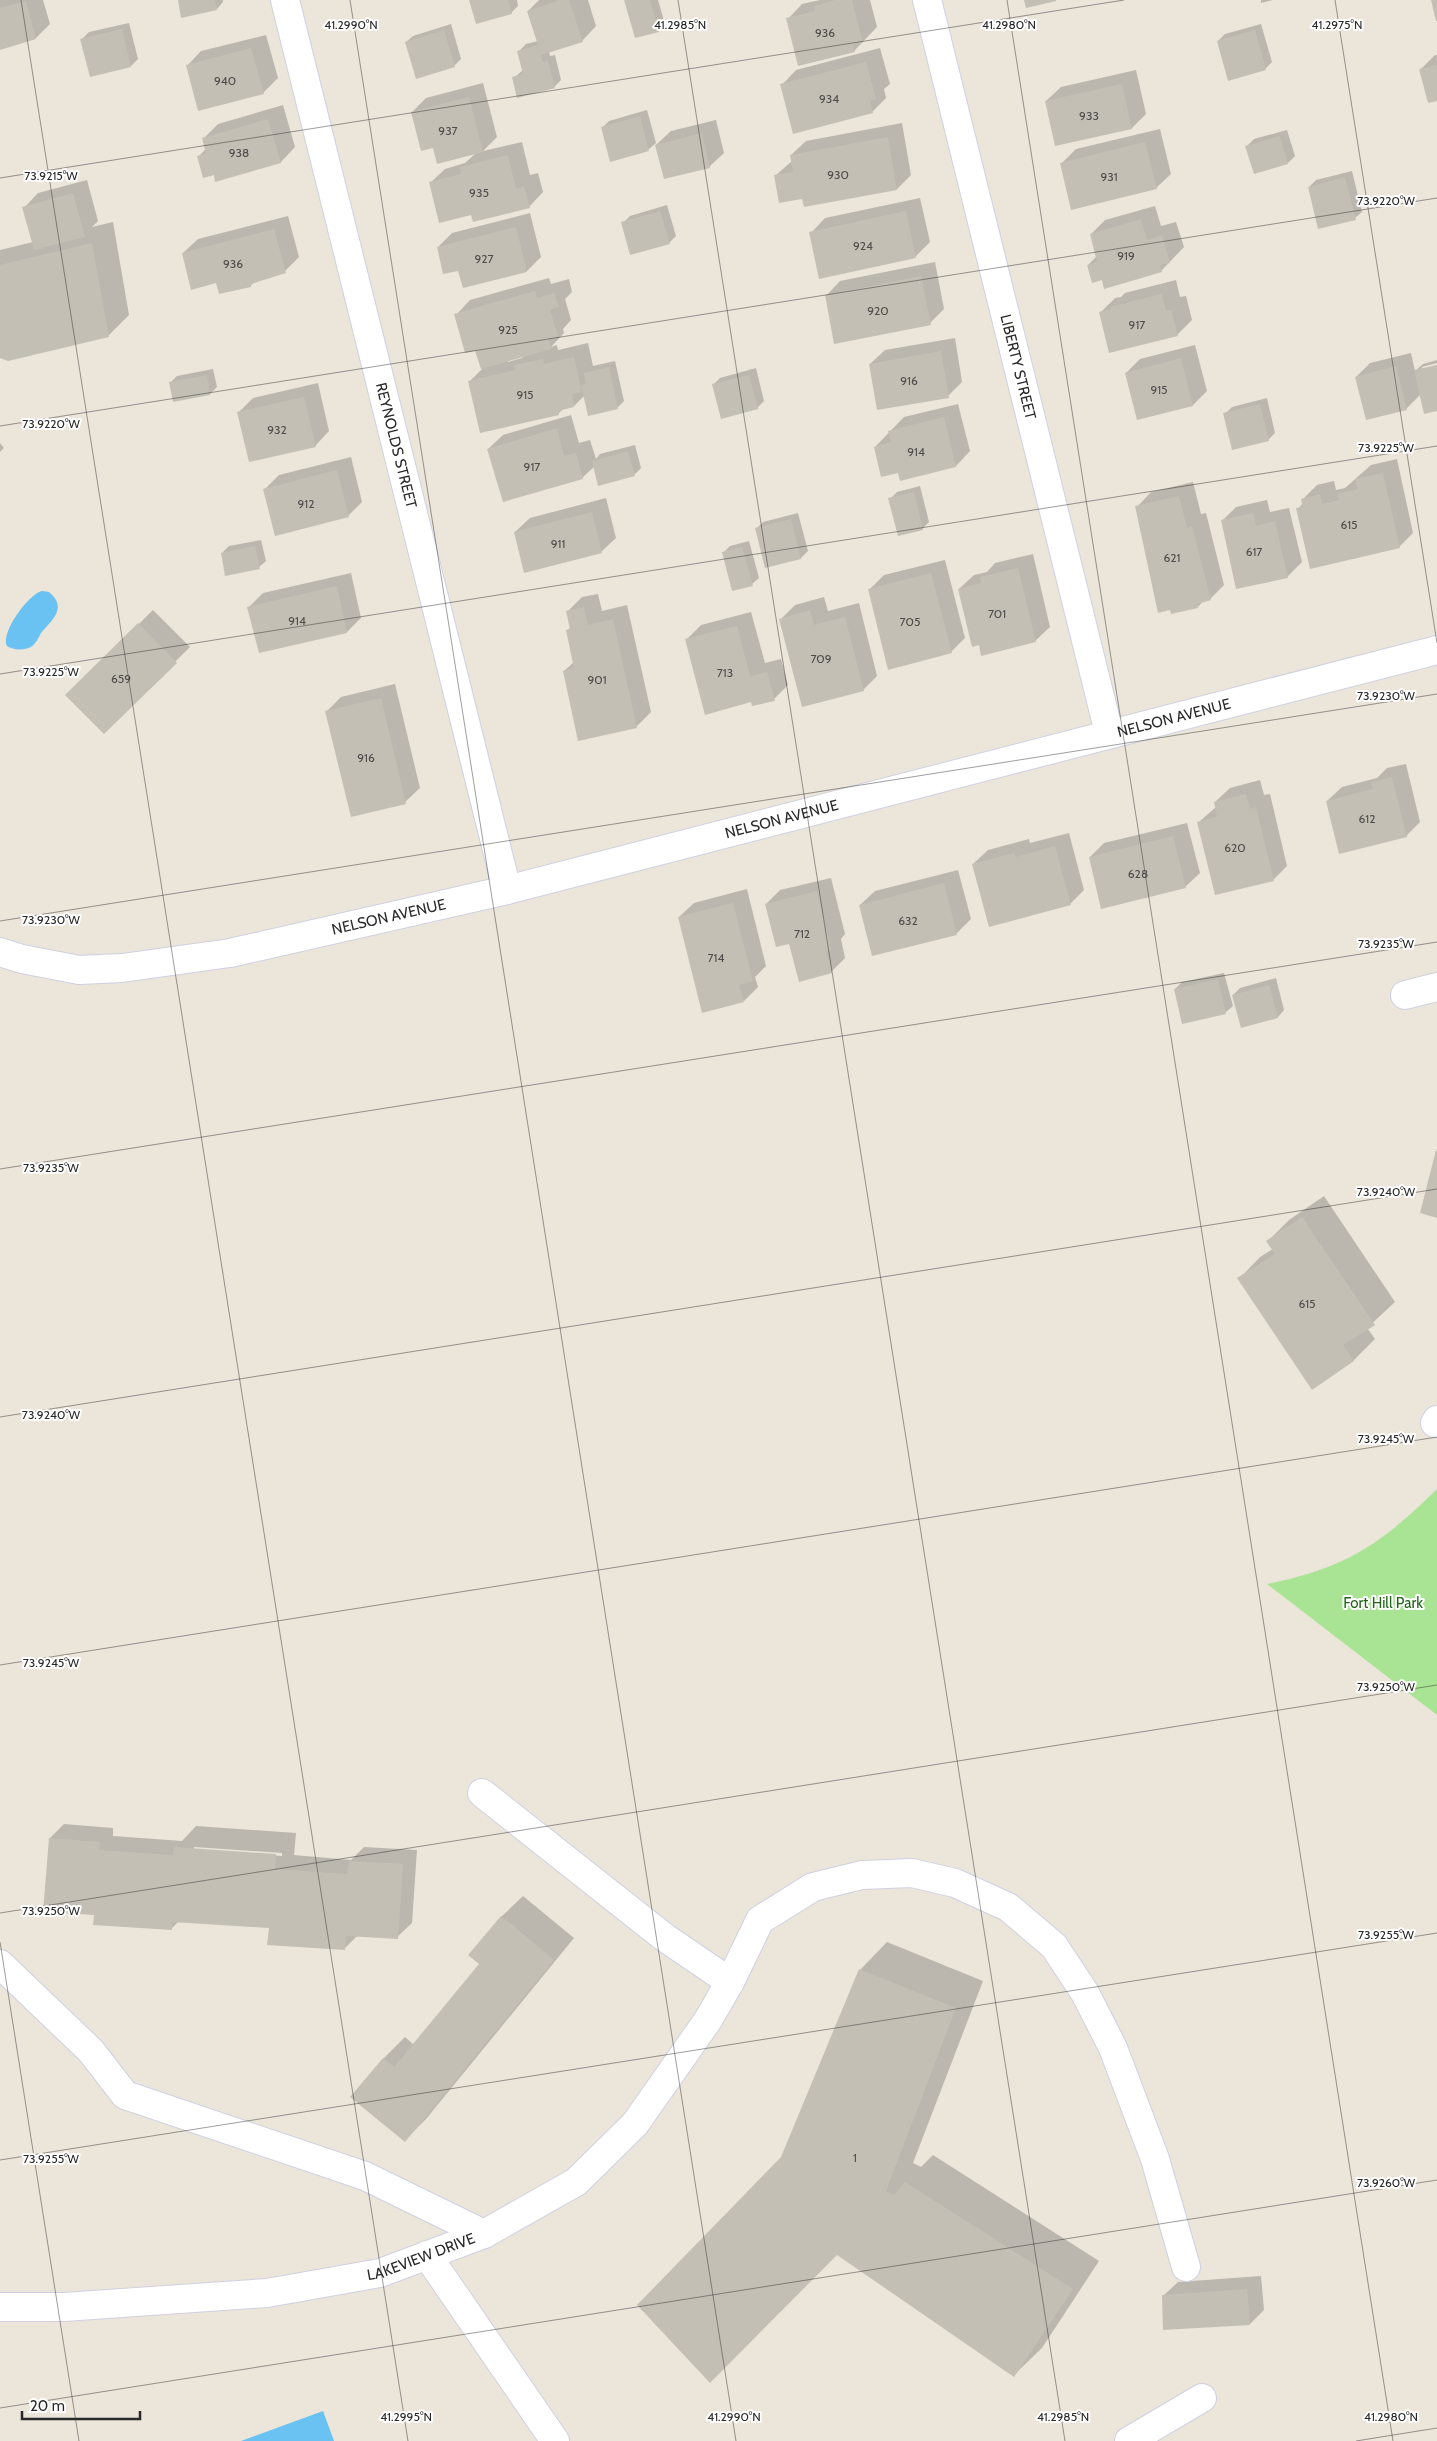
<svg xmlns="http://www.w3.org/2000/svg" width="1437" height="2441" font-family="Cabin,sans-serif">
<rect width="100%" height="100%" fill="#ebe5da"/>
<path fill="#a9e494" d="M1437,1489V1715L1267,1584C1346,1568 1380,1545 1437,1489Z"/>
<g fill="#69c2f1">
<path d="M42,591L49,592C68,608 52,620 41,633C39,636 38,640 35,643C30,651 14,651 7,646C0,634 28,594 42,591Z"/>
<path d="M323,2411L334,2441H241Z"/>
</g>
<g fill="#0003" fill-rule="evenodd">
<path d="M0,0H43L50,24L36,38L0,49Z"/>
<path d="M179,0H223V2L217,9Z"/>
<path d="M470,0H517L518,6L511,13Z"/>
<path d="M539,0H588L596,26L582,41L549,51L550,56L555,55L561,80L554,87L514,78L523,70L519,51L526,44L538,41L528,11Z"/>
<path d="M626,0H658L665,24L658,31Z"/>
<path d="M820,0H870L877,27L854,51L788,19L802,4Z"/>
<path d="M1261,0H1273L1261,3Z"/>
<path d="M129,23L138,59L131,66L91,75L82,39L89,32Z"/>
<path d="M451,24L461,59L454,66L406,42L413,36Z"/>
<path d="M1261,24L1272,62L1265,69L1218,41L1225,34Z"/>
<path d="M266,35L278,78L263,93L187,66L201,51Z"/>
<path d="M880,48L890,84L884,89L886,98L872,112L782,85L796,70Z"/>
<path d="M1435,55H1437V99L1420,70Z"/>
<path d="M1136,70L1146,114L1132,128L1046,101L1061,87Z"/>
<path d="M483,83L497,137L483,151L522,142L530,175L538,173L543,192L529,207L472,213L430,183L445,169L465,163L476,153L434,147L412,112L426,98Z"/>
<path d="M283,105L295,147L281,162L216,181L215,173L198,157L206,149L203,139L218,124Z"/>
<path d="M647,110L656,143L649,149L611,160L602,128L609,121Z"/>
<path d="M716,120L724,153L709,167L656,145L671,131Z"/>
<path d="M902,123L911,175L897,189L805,206L803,198L775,176L792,161L791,155L806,141Z"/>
<path d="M1160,129L1171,174L1156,188L1061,164L1076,149Z"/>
<path d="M1287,130L1295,156L1288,163L1247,146L1254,139Z"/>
<path d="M1352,171L1362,212L1355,218L1309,187L1316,180Z"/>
<path d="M87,180L98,221L92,227L113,222L129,315L108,336L0,357V250L33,242L24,208L38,193Z"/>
<path d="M920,198L930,242L915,257L811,233L825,218Z"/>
<path d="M667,205L676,236L669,243L623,223L630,216Z"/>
<path d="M1155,206L1161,226L1176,222L1184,247L1161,271L1102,279L1088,265L1097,256L1091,234L1105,220Z"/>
<path d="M530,213L541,257L527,271L459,270L438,247L452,233Z"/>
<path d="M288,216L299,257L285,271L256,281L250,286L217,281L183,253L198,239Z"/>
<path d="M935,262L944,309L930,323L826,296L840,281Z"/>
<path d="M549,278L551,284L569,279L572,292L565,299L571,320L563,329L564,333L551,347L557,345L558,350L588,343L593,366L615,361L624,401L617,408L585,395L574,406L564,408L558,414L470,381L482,369L476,349L456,315L470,300ZM527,354L522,358L508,362L507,360Z"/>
<path d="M1176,280L1180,297L1186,296L1192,320L1177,335L1100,313L1115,298L1121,297L1125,293Z"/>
<path d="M955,338L962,382L948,396L870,364L885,350Z"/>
<path d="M1195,345L1207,391L1193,405L1126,373L1140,359Z"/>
<path d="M1411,353L1415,371L1423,364L1437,360V363L1422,367V370L1437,366V409L1421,394L1407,408L1367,419L1356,377L1370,363Z"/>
<path d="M756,368L764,401L757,408L713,385L720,378Z"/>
<path d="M213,369L217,387L210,394L170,383L177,376Z"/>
<path d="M318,383L329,431L315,446L239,412L253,398Z"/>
<path d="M1267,398L1275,433L1268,440L1225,414L1232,407Z"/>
<path d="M958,404L970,451L956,466L901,479L899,471L875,447L904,417Z"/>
<path d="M571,415L579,443L590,440L596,459L600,454L635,445L641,468L634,475L595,466L582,478L488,449L503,435Z"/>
<path d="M0,443L4,448L0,452Z"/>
<path d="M351,457L362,502L348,516L265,489L279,475Z"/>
<path d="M1397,459L1413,533L1399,547L1298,509L1303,503V499L1317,485L1334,481L1336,490L1345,488L1371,465Z"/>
<path d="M1193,482L1201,514L1206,513L1224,585L1210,599L1203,601L1198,607L1137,507L1151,492Z"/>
<path d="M920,486L929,522L922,529L890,499L897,492Z"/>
<path d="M606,498L616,538L601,552L515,532L530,518Z"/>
<path d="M1267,500L1270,512L1289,508L1302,562L1287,577L1222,521L1236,507Z"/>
<path d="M798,513L808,551L801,558L766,567L756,529L763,522Z"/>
<path d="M261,540L266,561L259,567L222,553L229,546Z"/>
<path d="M749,541L759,578L752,584L723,553L730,546Z"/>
<path d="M1033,554L1050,627L1035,641L980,644L959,589L974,575L987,572L995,563Z"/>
<path d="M945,560L965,638L951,652L869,590L884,575Z"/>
<path d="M351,573L361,618L347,632L249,607L263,593Z"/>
<path d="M598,594L602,611L627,605L651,712L636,727L564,671L574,662L567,631L571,627L567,612L582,597Z"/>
<path d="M824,597L828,611L859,603L877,676L863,690L781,619L795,605Z"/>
<path d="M153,610L190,647L104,732L67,695Z"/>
<path d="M751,612L765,663L781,659L788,685L774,699L752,701L687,639L701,625Z"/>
<path d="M395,684L420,788L405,802L327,711L341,697Z"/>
<path d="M1406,764L1420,822L1406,836L1327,801L1342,787L1377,778L1387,768Z"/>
<path d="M1260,780L1264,795L1270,794L1287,866L1273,880L1199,822L1216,807L1215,802L1230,788Z"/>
<path d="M1187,823L1200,873L1185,887L1090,857L1104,843Z"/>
<path d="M1069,833L1084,890L1070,904L973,864L988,850L1029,839L1030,843Z"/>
<path d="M958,870L971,919L956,934L860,905L875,891Z"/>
<path d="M831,878L845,934L841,939L845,958L831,972L790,943L766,904L780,890Z"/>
<path d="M747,889L766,966L755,977L758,987L744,1001L679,917L694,903Z"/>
<path d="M1224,973L1233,1006L1226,1012L1183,1023L1175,989L1182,982Z"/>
<path d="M1276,978L1284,1010L1278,1017L1233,995L1240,988Z"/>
<path d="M1324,1196L1395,1302L1367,1328L1375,1339L1354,1360L1312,1388L1239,1279L1260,1257L1273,1249L1268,1241L1289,1220Z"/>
<path d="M64,1824L113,1828V1836L182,1841L196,1826L296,1833L294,1855L351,1860L364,1847L417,1850L412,1923L397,1937L358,1935L344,1949L270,1925L179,1921L171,1929L96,1914L50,1838ZM194,1847L282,1853V1856L194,1850Z"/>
<path d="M523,1896L574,1938L426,2119L405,2140L352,2097L384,2058L405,2037L414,2045L481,1964L501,1917Z"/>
<path d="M887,1942L983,1981L913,2163L921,2167L933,2155L1099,2261L1042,2348L1014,2375L782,2158L860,1970Z"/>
<path d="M1261,2276L1264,2310L1250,2324L1163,2296L1178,2282Z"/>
</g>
<g fill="#c4bfb5">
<path d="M178,0H215L217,10L181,18Z"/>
<path d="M469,0H508L512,14L476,24Z"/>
<path d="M560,0H569L583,42L541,55L543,62L548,61L555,88L517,98L512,77L523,74L517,51L538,45L527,11Z"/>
<path d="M624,0H650L659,32L635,38Z"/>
<path d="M835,0H852L863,43L853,45L855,52L798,66L786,18L815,11L814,6Z"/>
<path d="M1024,0H1056V1L1026,8Z"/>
<path d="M1431,0H1437V21H1436Z"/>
<path d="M26,1L36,39L0,50V8Z"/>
<path d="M122,29L131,67L90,77L80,39Z"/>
<path d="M444,30L455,67L416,79L405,42Z"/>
<path d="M1255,30L1266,70L1228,81L1217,41Z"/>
<path d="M251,48L264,94L198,111L186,65Z"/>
<path d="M866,62L876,99L870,101L873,113L793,134L780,84Z"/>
<path d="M1437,65V101L1428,103L1419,69Z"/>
<path d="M1122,84L1132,129L1055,146L1045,101Z"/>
<path d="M469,97L483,152L437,164L433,148L421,151L411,112Z"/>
<path d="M640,116L649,151L610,162L601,127Z"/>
<path d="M268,119L281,163L215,182L214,175L203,178L197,156L206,154L202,138Z"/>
<path d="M702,133L710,168L664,179L655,145Z"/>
<path d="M1280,136L1288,164L1254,174L1245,146Z"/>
<path d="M888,137L897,190L804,207L802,199L779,203L774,175L793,172L790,155Z"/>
<path d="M1145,142L1157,189L1071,210L1060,163Z"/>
<path d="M508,155L516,189L524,186L530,208L473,222L471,215L439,223L429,182L461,174L460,167Z"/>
<path d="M1345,177L1356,220L1318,229L1308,187Z"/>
<path d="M73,193L85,237L34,250L22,207Z"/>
<path d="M660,211L670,244L630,255L621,222Z"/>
<path d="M906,211L916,258L819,279L809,232Z"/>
<path d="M1141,219L1147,240L1162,235L1170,263L1160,265L1162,272L1104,289L1102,280L1092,283L1087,265L1097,262L1090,234Z"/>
<path d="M516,227L527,272L463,288L458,271L443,274L437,247Z"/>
<path d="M274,229L286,273L251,284V287L219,294L216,283L191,290L182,253Z"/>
<path d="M92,243L109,337L8,361L0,358V265Z"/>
<path d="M921,276L931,325L834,344L825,295Z"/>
<path d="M535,291L537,298L554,293L559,307L550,310L558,336L548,339L551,349L481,369L475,351L465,353L454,314Z"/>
<path d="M1162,294L1166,311L1171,310L1178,336L1109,353L1099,312L1111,309L1110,307Z"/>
<path d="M941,351L949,398L877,410L869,364Z"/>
<path d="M574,357L582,392L572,394L574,407L558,411L559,415L480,433L468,381L515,370L514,365L543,359L544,364Z"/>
<path d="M1181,358L1193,406L1137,420L1125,373Z"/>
<path d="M1437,365V411L1424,414L1414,370Z"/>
<path d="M1396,366L1407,410L1366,420L1355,377Z"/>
<path d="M609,367L618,409L588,416L581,385L586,384L584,373Z"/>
<path d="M207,375L210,395L173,402L169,382Z"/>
<path d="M749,375L758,409L721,419L712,384Z"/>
<path d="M304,397L316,447L249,462L237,412Z"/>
<path d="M1260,404L1269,441L1232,450L1223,413Z"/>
<path d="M944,417L956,467L900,481L898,473L881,477L874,447L891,442L888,431Z"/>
<path d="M557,428L564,456L576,453L583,479L503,502L487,449Z"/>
<path d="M628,451L635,476L598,486L592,461Z"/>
<path d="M337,470L349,517L275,536L263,489Z"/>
<path d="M1383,473L1400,548L1310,569L1296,508L1303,507L1301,499L1320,494L1322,504L1339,500L1337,494L1358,489L1355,479Z"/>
<path d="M914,492L923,530L898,536L888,498Z"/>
<path d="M1179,496L1187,528L1192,526L1211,600L1197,604L1198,608L1171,614L1170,610L1158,613L1135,506Z"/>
<path d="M592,512L602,553L524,573L514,532Z"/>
<path d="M1253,513L1256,526L1275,521L1288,578L1236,589L1221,520Z"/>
<path d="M791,519L801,559L765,568L755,528Z"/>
<path d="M255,546L260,569L225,576L221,553Z"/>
<path d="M742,547L753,586L732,591L722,552Z"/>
<path d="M1018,568L1036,642L981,656L979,645L972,647L958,589L981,583L980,577Z"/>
<path d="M931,573L952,653L888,670L868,589Z"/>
<path d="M337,586L347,633L259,653L247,607Z"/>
<path d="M584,607L588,625L613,619L637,728L578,741L563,671L574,668L566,630L570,629L566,611Z"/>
<path d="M810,610L814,625L845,617L864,691L802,707L779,619Z"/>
<path d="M138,623L177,663L104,734L65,695Z"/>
<path d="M737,626L750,676L767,672L775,701L752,706L751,702L705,715L685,639Z"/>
<path d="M381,698L406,804L351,817L325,711Z"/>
<path d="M1392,777L1407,837L1339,854L1326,801L1373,789L1371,782Z"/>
<path d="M1246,794L1250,809L1256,807L1274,881L1215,895L1197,822L1217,817L1214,802Z"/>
<path d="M1173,836L1186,888L1101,909L1089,857Z"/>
<path d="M1055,846L1071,905L989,927L972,864L1014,853L1016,857Z"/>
<path d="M944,883L957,935L872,956L859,905Z"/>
<path d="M817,891L831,950L826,951L832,973L799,982L789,944L776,947L765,904Z"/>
<path d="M733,903L753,981L739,985L744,1002L702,1013L678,917Z"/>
<path d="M1218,979L1226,1014L1182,1024L1174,989Z"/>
<path d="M1269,985L1278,1018L1241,1028L1232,995Z"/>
<path d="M1436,1150H1437V1218L1420,1213Z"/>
<path d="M1302,1217L1375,1325L1343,1345L1354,1361L1312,1390L1237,1278L1275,1254L1266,1241Z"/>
<path d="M49,1838L100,1842L99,1850L173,1855L174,1847L276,1854L275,1869L347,1874L349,1861L403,1864L398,1939L346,1936L345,1950L267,1945L269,1928L172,1922V1930L93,1925L94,1915L43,1912Z"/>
<path d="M501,1916L554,1960L405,2142L350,2097L383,2058L394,2067L479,1964L468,1955Z"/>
<path d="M859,1969L956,2008L886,2191L894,2195L905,2182L1073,2289L1014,2377L837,2255L710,2383L637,2305L781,2157Z"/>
<path d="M1247,2289L1250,2325L1163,2330L1162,2295Z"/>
</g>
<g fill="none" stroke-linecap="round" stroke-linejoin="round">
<g stroke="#cfd1e2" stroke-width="30">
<g id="minor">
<path id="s1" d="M285,0L507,890"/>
<path id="s2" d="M927,0L1109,733"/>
<path id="s3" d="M0,952L22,959L79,970L122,968L230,953L507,890L1437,650"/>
<path d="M1405,995L1437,987"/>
<path d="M1435,1423L1437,1420"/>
<path d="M482,1793L664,1937L730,1982"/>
<path d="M0,1964L91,2051L125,2095L365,2176L484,2234"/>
<path d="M427,2255L555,2441"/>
<path id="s4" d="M0,2307H64L267,2293L380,2273L484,2234L576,2182L635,2124L708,2020L730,1982L760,1920L813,1887L862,1875L912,1873L955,1883L1008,1907L1054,1946L1085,1993L1113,2048L1155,2159L1186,2267"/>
<path d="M1129,2441L1202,2398"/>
</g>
</g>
<use href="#minor" stroke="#fff" stroke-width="28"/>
</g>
<path fill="none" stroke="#292929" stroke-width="1" stroke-opacity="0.45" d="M21,0L408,2441M350,0L736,2441M678,0L1065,2441M1007,0L1393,2441M1335,0L1437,643M0,178L1124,0M0,426L1437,198M0,674L1437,446M0,921L1437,694M0,1169L1437,942M0,1417L1437,1189M0,1665L1437,1437M0,1913L1437,1685M0,1942L79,2441M0,2160L1437,1933M0,2408L1437,2180M1356,2441L1437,2428"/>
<g text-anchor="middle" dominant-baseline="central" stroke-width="4" stroke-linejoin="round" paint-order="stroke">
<g font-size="12" fill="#504e4c">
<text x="825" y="32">936</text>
<text x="225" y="80">940</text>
<text x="829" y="98">934</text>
<text x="1089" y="115">933</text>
<text x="448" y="130">937</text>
<text x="239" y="152">938</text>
<text x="838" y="174">930</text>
<text x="1109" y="176">931</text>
<text x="479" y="192">935</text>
<text x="863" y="245">924</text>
<text x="1126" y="255">919</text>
<text x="484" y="258">927</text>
<text x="233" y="263">936</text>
<text x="878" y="310">920</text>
<text x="1137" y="324">917</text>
<text x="508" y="329">925</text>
<text x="909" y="380">916</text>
<text x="1159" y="389">915</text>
<text x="525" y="394">915</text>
<text x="277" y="429">932</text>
<text x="916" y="451">914</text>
<text x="532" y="466">917</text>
<text x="306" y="503">912</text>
<text x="1349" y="524">615</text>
<text x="558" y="543">911</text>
<text x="1254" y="551">617</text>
<text x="1172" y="557">621</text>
<text x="997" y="613">701</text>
<text x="297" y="620">914</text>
<text x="910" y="621">705</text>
<text x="821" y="658">709</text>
<text x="725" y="672">713</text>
<text x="121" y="678">659</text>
<text x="597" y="679">901</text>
<text x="366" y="757">916</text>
<text x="1367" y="818">612</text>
<text x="1235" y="847">620</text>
<text x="1138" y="873">628</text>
<text x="908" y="920">632</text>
<text x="802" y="933">712</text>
<text x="716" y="957">714</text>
<text x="1307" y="1303">615</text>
<text x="855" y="2157">1</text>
</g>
<g font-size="15" fill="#292929" stroke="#fff">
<text stroke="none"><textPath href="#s2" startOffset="378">LIBERTY STREET</textPath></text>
<text stroke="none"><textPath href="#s1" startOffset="459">REYNOLDS STREET</textPath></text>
<text stroke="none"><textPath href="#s3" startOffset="1206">NELSON AVENUE</textPath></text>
<text stroke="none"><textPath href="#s3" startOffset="801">NELSON AVENUE</textPath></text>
<text stroke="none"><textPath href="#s3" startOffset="396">NELSON AVENUE</textPath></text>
<text stroke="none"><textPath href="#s4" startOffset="426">LAKEVIEW DRIVE</textPath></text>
</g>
<g font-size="15" fill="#216618" stroke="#fff">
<text x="1383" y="1603">Fort Hill Park</text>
</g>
</g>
<g font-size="12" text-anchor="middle" fill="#292929" stroke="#fff" stroke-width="4" stroke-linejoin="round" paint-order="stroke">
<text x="351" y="29">41.2990°N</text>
<text x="680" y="29">41.2985°N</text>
<text x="1009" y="29">41.2980°N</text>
<text x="1337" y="29">41.2975°N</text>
<text x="51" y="180">73.9215°W</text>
<text x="1386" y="205">73.9220°W</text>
<text x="51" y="428">73.9220°W</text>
<text x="1386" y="452">73.9225°W</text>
<text x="51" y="676">73.9225°W</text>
<text x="1386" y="700">73.9230°W</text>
<text x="51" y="924">73.9230°W</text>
<text x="1386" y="948">73.9235°W</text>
<text x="51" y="1172">73.9235°W</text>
<text x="1386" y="1196">73.9240°W</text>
<text x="51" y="1419">73.9240°W</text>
<text x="1386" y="1443">73.9245°W</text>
<text x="51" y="1667">73.9245°W</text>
<text x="1386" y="1691">73.9250°W</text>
<text x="51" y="1915">73.9250°W</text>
<text x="1386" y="1939">73.9255°W</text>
<text x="51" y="2163">73.9255°W</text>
<text x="1386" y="2187">73.9260°W</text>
<text x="406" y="2421">41.2995°N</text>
<text x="734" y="2421">41.2990°N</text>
<text x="1063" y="2421">41.2985°N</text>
<text x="1391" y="2421">41.2980°N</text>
</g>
<path d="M22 2411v8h118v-8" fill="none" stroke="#292929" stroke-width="2.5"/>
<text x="30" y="2411" font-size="15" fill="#292929" stroke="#ffffff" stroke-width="4" paint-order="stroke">20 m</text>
</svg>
